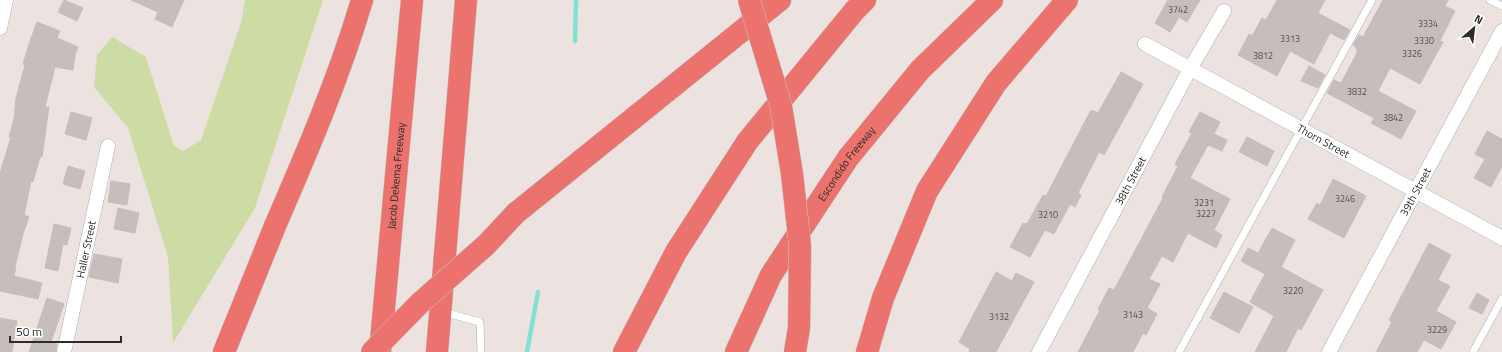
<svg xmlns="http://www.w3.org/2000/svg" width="1502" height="352" font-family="'Titillium Web',sans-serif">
<rect width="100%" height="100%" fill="#ece3e1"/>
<path fill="#cddca4" d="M245,0H323L255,208L173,343L168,257L128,128L94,87L97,55L112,37L146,57L174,146L183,151L201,140L241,23Z"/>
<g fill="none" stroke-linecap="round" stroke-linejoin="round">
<g stroke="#81e1d5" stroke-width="4.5">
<path d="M575,41L576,0"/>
<path d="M527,352L538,292"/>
</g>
</g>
<g fill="#c5bebc" stroke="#c7beba">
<path d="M64,0L83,8L77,21L58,12Z"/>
<path d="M131,0H184L172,27L155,19L158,12Z"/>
<path d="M1168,0H1200L1187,22L1179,17L1170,32L1155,23Z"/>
<path d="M1277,0H1325L1318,13L1350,30L1344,40L1330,33L1314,64L1290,51L1277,76L1238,55L1249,34L1252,36L1262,18L1266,20Z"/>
<path d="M1383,0H1448L1445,6L1455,11L1440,41L1443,42L1420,84L1390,68L1378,91L1416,111L1401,139L1371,123L1374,118L1327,93L1334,80L1341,83L1358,51L1356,50L1357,48L1353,45L1359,35L1363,37Z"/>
<path d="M37,22L60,31L57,38L78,47L75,55L73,70L55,67L45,107H49L42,157H40L33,182L31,181L24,215L29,217L23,234L15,267H16L14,276L42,283L38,299L0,291V173L11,137H9L14,119L16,98L25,65L23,64L29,44Z"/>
<path d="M1309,66L1325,75L1318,88L1301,81Z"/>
<path d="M1121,72L1143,84L1104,155L1099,152L1078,193L1081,195L1075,207L1070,204L1054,234L1045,230L1030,257L1010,247L1023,223L1027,224L1043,195L1046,196L1091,110L1098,113Z"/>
<path d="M71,112L92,118L86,140L65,134Z"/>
<path d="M1200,112L1220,122L1214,134L1227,140L1222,151L1208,145L1190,178L1230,199L1214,230L1222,235L1216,248L1188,233L1173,262L1162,256L1149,279L1160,284L1147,308L1157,314L1146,335L1143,333L1133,352H1078L1100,310L1098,309L1109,288L1114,290L1163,198L1162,197L1178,166L1175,164L1192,133L1189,132Z"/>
<path d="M1487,131L1502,139V166L1491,187L1474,178L1485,159L1475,154Z"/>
<path d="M1247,137L1274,151L1267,166L1239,152Z"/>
<path d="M68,166L85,171L80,189L63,184Z"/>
<path d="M1333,179L1366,196L1344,238L1308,219L1317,203L1320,205Z"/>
<path d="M111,181L130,184L127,205L108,202Z"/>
<path d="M118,208L139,213L135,233L114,229Z"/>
<path d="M54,224L71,228L67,245L63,244L58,271L45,268Z"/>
<path d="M1272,228L1295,240L1281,267L1323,290L1301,330L1298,328L1286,352H1255L1274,316L1250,302L1265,274L1241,261L1248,248L1258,253Z"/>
<path d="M1429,243L1451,255L1438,280L1450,286L1436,311L1456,322L1441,349L1424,340L1417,352H1376L1392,322L1389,320Z"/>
<path d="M94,254L122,259L118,283L89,277Z"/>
<path d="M996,272L1012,281L1016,273L1034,282L996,352H969L970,349L959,342Z"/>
<path d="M1224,292L1253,307L1239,333L1210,318Z"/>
<path d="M1477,293L1489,300L1482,314L1469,308Z"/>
<path d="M47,298L64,304L51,342L57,344L56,352H29Z"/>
<path d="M0,318L17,321L12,352H0Z"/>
</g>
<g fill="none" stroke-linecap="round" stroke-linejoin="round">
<g stroke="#aaafb3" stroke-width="8">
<g id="lane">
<path d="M1490,0L1502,6"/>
<path d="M443,312L480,322L481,352"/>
<path d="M1179,352L1372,0"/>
<path d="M1473,352L1502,299"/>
</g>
</g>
<g stroke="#aaafb3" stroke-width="15">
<g id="street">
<path d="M0,28L6,0"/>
<path id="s1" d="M1145,44L1502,238"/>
<path id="s2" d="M64,352L108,146"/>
<path id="s3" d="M1039,352L1190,69L1224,11"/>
<path id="s4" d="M1329,352L1502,31"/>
</g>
</g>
<g stroke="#c4c4c4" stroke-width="23">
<g id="highway">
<path d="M516,213L780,0"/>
<path d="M224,352C241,310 258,268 275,226C307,152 339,78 362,0"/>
<path id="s5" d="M380,352L412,0"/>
<path d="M437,352L466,0"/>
<path d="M624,352L676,252L747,142L855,10L865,0"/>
<path id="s6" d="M736,352L771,275L848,158L920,70L992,0"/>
<path d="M867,352L883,298L927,191L996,83L1067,0"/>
</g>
</g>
<use href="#lane" stroke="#fff" stroke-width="7"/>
<use href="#street" stroke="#fff" stroke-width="14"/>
<use href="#highway" stroke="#eb726d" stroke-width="22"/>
<g stroke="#c4c4c4" stroke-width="23" stroke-linecap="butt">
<g id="highway-bridge">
<path d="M749,0L781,106L792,174L800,246L799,328L795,352"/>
<path d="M372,352L420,303L486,245L516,213"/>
</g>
</g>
<use href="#highway-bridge" stroke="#eb726d" stroke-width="22"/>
</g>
<g text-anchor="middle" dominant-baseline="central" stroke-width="3.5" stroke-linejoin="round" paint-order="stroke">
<g font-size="9" fill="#525050">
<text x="1178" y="9">3742</text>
<text x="1428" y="23">3334</text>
<text x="1290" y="38">3313</text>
<text x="1424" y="40">3330</text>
<text x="1412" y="53">3326</text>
<text x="1263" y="55">3812</text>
<text x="1357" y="91">3832</text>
<text x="1393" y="117">3842</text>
<text x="1345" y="198">3246</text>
<text x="1204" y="202">3231</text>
<text x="1206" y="213">3227</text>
<text x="1048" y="214">3210</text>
<text x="1293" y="290">3220</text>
<text x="1133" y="314">3143</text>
<text x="999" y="316">3132</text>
<text x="1437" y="329">3229</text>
</g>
<g font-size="11" fill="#2c2c2c" stroke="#fff">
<text stroke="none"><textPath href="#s1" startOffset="203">Thorn Street</textPath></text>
<text stroke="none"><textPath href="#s6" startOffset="219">Escondido Freeway</textPath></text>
<text stroke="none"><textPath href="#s5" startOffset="177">Jacob Dekema Freeway</textPath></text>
<text stroke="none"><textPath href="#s3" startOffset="194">38th Street</textPath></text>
<text stroke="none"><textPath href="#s4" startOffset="182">39th Street</textPath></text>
<text stroke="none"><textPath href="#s2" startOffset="105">Haller Street</textPath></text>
</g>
</g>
<g transform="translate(1474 28) rotate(28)" stroke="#ffffff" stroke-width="3" paint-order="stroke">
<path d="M0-3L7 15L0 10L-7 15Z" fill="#2c2c2c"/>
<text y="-6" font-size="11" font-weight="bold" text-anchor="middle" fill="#2c2c2c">N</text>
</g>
<path d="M10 336v6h111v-6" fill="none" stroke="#2c2c2c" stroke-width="2"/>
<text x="16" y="336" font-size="12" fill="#2c2c2c" stroke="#ffffff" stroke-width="3" paint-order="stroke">50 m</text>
</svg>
